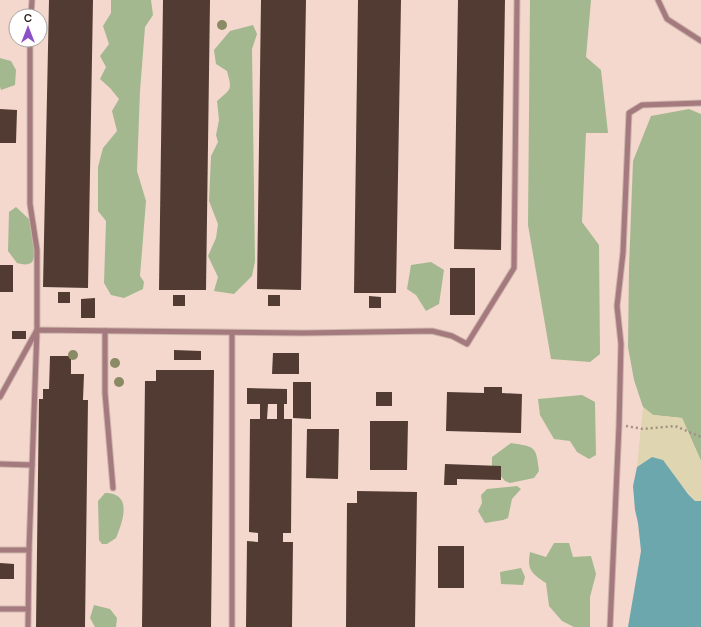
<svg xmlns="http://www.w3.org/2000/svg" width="701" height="627" font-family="Manrope,sans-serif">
<rect width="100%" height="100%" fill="#f4d8cd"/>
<g fill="#a3b88f">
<path d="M111,0H151L153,15L145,27L140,91L137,171L146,201L140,276L144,282L143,289L124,298L111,295L104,283L106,221L98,211V167L103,148L117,131L112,111L119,99L110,88L100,79L106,67L100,56L109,44L103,26L111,13Z"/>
<path d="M530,0H591L586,57L601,70L608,133H586L582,222L599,245L600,354L590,362L551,359L528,225Z"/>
<path d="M253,25L257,34L252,49L255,261L252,276L234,294L214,291L218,277L208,256L216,238L218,224L209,201L211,156L218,142L216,135L219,120L217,101C232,88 232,90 227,71L216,64L214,50L230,31Z"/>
<path d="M0,58L11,61L16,70L15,85L1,90L0,87Z"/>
<path d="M689,109L701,114V461L682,418L653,415L643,407L634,380L628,347L629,268L633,161L651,116Z"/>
<path d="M16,207C22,213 29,218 34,225C38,230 36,257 32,262C28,266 22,264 17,263L8,251L9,212Z"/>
<path d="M431,262L444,270L439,304L426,311L416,295L407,289L411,265Z"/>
<path d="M582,395L595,402L596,455L589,459L577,452L570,441L554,439L540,415L538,399Z"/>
<path d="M511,443C536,447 536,446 539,471L534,478L510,483L505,481L492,466V457Z"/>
<path d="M517,486L521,489L512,499L508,518L503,520L485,523L478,511L482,503L481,495L487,489Z"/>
<path d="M105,493C133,493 123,521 116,538L107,544H102L99,540L98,501Z"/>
<path d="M554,543H569L573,557L591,556L596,574L590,597V627H574L562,621L549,606L546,583C531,573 527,570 530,552L546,557Z"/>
<path d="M521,568L525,577L523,585L501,584L500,572Z"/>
<path d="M94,605L110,609L117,618L116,627H95L90,618Z"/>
</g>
<path fill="#dfd5b0" d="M643,407L653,415L682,418L701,461V501H695L675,477L652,457L637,467Z"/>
<path fill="#6da7ae" d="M652,457L663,460L688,494L695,501H701V627H628L641,551L638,523L635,510L633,486L637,467Z"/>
<g fill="#513b32" fill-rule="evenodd">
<path d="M49,0H93L88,288L43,287Z"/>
<path d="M163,0H210L206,290H159Z"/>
<path d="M261,0H306L301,290L257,289Z"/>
<path d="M358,0H401L396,293H354Z"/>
<path d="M458,0H505L501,250L454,249Z"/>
<path d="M0,109L17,110L16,143H0Z"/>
<rect x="0" y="265" width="13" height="27"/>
<rect x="450" y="268" width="25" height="47"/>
<rect x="58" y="292" width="12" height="11"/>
<rect x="173" y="295" width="12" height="11"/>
<rect x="268" y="295" width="12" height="11"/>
<path d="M369,296L381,297V308H369Z"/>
<path d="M95,298V318H81V299Z"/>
<rect x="12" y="331" width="14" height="8"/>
<path d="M174,350L201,351V360H174Z"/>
<path d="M273,353H299V374H272Z"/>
<path d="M50,356H71V374H84L83,400H88L85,627H36L39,399H43V389H49Z"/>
<path d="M156,370H214L211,627H142L145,381H156Z"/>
<path d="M293,382H311V419L293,418Z"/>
<path d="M484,387H502V393L522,394L521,433L446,431L447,392L484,393Z"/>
<path d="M247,388L287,389V404H284V419H292L291,533H283V542H293L292,627H246L247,541L258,542V533L249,532L250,419H260V404H247ZM268,404H277V419H267Z"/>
<rect x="376" y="392" width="16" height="14"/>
<path d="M370,421H408L407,470H370Z"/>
<path d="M307,429H339L338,479L306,478Z"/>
<path d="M445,464L501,466V480L457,479V485H444Z"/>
<path d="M357,491L417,492L415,627H346L347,503H357Z"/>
<rect x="438" y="546" width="26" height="42"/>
<path d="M0,563L14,564V579H0Z"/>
</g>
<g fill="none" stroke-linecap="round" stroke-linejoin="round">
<g stroke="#cdb5ab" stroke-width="7">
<g id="lane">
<path d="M658,0L667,19L701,41"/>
<path d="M31,16L32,0"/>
<path d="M105,331V393L113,488"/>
<path d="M0,397L37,330L304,333L432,331L452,336L467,344L514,268L517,0"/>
<path d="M0,464L32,465"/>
<path d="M0,550H29"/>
<path d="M0,609H28"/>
<path d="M28,627L29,550L37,330V250L30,204V40"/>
<path d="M232,627V333"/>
<path d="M610,627L619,426L621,344L617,306L623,253L629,113L642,105L701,103"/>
</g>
</g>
<path stroke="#a48f87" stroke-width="2.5" stroke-dasharray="2 3" stroke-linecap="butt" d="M626,426L643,429L675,426L701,437"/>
<use href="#lane" stroke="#a57a7f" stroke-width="5"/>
</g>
<g fill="#8a8b65">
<circle cx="222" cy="25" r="5"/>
<circle cx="73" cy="355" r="5"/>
<circle cx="115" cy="363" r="5"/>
<circle cx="119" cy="382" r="5"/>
</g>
<g transform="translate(28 28)"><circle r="19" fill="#ffffff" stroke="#a4a19f"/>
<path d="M0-3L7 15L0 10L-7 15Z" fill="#8c50c7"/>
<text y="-6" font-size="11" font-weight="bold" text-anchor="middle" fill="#1c130f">С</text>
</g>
</svg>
